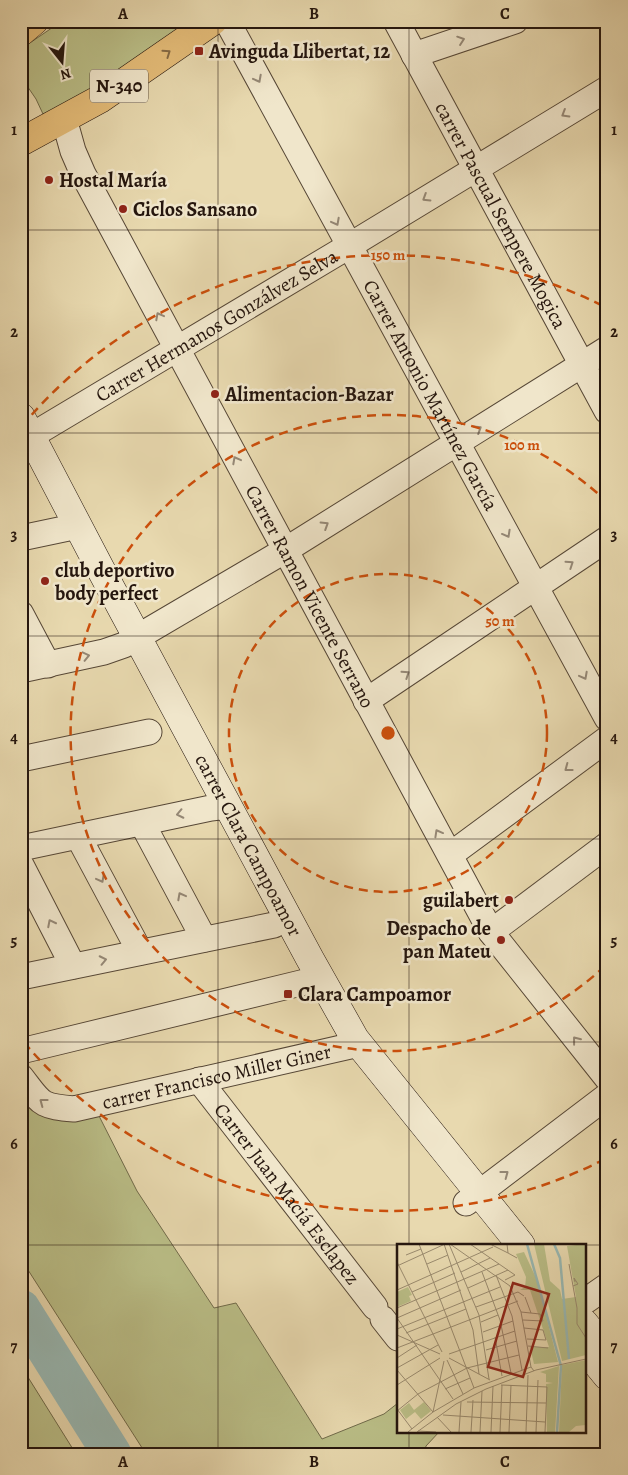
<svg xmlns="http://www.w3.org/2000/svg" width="628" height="1475" font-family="Alegreya,serif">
<rect width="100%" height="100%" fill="#e8d9af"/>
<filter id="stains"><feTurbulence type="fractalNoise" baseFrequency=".004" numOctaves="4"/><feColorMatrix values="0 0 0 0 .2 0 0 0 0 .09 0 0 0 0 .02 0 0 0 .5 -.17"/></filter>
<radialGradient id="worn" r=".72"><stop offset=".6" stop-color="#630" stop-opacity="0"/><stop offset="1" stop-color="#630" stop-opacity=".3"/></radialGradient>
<g fill="#babe87" stroke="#706a4a">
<path d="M62,21H189L69,104L43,114L36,99L21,77V49Z"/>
<path d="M21,1084L96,1110L137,1191L214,1308L236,1303L322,1439L384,1414L398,1403V1431H440L426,1446L424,1454H146L21,1259Z"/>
<path d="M21,1366L76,1454H21Z"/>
</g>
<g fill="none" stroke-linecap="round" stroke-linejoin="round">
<path stroke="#99b9b4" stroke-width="39" d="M21,1309L112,1454"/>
<g stroke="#564736" stroke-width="27">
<g id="street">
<path id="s1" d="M227,21L607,718"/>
<path id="s2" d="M396,21L607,411"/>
<path d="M414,55L515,21"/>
<path id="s3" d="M64,119L73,151L83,174L491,932L607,1078"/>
<path id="s4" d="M31,436L349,246L607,89"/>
<path d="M21,538L78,526"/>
<path d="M21,614L48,665"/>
<path d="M21,670L104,652L124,645L284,551L607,349"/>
<path d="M366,701L607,539"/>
<path d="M21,759L149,732"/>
<path d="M142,823L204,939"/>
<path d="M78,836L140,952"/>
<path d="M21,848L211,808L228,806"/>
<path d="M450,855L607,739"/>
<path d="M21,865L73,966"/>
<path d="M491,932L607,845"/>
<path d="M21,977L274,925L288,917"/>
<path d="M21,1051L305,982"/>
<path id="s5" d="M21,1077C42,1104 39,1106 74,1109L359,1044"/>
<path id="s6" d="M199,1080L375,1307"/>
<path d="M466,1203L607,1096"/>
<path d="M584,1302L607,1286"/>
<path d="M383,1319L398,1338"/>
</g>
</g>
<g stroke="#25160e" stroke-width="29">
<g id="secondary">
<path id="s7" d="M21,417L100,568L310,959L355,1039L521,1245"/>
<path d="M584,1323L607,1351"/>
<path d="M584,1348L607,1376"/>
</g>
</g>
<g stroke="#25160e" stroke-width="29">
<g id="highway">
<path d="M21,32L34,21"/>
<path d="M21,142L100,99L213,21"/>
</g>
</g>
<use href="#street" stroke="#f0e6cb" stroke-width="25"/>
<use href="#secondary" stroke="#f0e6cb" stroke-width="28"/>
<use href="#highway" stroke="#e4bc78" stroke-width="28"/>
</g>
<defs><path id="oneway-chevron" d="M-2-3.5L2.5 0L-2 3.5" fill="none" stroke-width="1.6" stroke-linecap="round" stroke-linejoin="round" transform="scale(1.25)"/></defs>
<g stroke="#958876">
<use href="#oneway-chevron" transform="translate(461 40) rotate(-19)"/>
<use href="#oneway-chevron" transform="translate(258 79) rotate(62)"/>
<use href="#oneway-chevron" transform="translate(565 114) rotate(149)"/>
<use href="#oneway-chevron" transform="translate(426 198) rotate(148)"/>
<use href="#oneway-chevron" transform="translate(336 222) rotate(62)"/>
<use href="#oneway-chevron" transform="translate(159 316) rotate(-118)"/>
<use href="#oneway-chevron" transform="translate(478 429) rotate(-32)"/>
<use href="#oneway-chevron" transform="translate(236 460) rotate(-118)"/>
<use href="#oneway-chevron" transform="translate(325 525) rotate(-32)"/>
<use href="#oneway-chevron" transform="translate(507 534) rotate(61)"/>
<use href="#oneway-chevron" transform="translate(570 564) rotate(-34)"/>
<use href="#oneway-chevron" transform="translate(86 656) rotate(-13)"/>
<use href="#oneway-chevron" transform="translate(406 674) rotate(-34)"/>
<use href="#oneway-chevron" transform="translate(584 676) rotate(62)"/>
<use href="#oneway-chevron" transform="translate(568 768) rotate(143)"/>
<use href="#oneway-chevron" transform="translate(180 814) rotate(168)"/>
<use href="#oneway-chevron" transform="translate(438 833) rotate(-119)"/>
<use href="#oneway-chevron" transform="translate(101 879) rotate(62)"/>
<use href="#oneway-chevron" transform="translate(181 896) rotate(-118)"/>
<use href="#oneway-chevron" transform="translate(51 923) rotate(-117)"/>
<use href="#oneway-chevron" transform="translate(103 960) rotate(-12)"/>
<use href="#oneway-chevron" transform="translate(576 1040) rotate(-128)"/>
<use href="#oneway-chevron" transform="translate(43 1102) rotate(-143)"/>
<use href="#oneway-chevron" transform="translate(505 1174) rotate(-37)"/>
</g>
<use stroke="#846943" href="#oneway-chevron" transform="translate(167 53) rotate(-35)"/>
<path fill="none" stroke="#25160e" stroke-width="1" stroke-opacity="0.55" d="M218,21V1454M409,21V1245M21,230H607M21,433H607M21,636H607M21,839H607M21,1042H607M21,1245H607M409,1431V1454"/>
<g fill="none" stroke="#cb4f0c" stroke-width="2.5" stroke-dasharray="9 6">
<circle cx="388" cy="733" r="159"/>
<path d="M605 966A318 318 0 1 1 605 500"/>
<path d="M605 1159A478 478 0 0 1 22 1040M22 426A478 478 0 0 1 605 307"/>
</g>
<g fill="#8f2418" stroke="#f0e6cb" stroke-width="2">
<rect x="194" y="46" width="10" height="10" rx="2.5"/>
<circle cx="49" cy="180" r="5"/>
<circle cx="123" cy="209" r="5"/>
<circle cx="215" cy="394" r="5"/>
<circle cx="45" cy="581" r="5"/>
<circle cx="509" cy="900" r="5"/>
<circle cx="501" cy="940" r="5"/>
<rect x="283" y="989" width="10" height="10" rx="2.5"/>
</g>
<g text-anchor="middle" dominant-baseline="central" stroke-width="5" stroke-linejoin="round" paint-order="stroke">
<rect fill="#f0e6cb" stroke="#625447" stroke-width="1" x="90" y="69.5" width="58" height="33" rx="4"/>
<g font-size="19" font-weight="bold" fill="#25160e">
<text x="119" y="86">N-340</text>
</g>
<g font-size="20" font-weight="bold" fill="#25160e" stroke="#f0e6cb" text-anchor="start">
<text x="209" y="51">Avinguda Llibertat, 12</text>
<text x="59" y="180">Hostal María</text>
<text x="133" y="209">Ciclos Sansano</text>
<text x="225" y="394">Alimentacion-Bazar</text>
<text x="55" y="570">club deportivo<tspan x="55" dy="23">body perfect</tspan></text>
<text x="499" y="900" text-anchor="end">guilabert</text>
<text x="491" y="928" text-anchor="end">Despacho de<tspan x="491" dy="23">pan Mateu</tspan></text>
<text x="298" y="994">Clara Campoamor</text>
</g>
<g font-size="20" fill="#25160e" stroke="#f0e6cb">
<text stroke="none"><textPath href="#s2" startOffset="221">carrer Pascual Sempere Mogica</textPath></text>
<text stroke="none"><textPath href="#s4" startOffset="216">Carrer Hermanos Gonzálvez Selva</textPath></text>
<text stroke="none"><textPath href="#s1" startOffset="426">Carrer Antonio Martínez García</textPath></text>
<text stroke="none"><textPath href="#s3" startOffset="538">Carrer Ramon Vicente Serrano</textPath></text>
<text stroke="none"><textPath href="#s7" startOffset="485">carrer Clara Campoamor</textPath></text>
<text stroke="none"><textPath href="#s5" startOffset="212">carrer Francisco Miller Giner</textPath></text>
<text stroke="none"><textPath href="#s6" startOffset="144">Carrer Juan Maciá Esclapez</textPath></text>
</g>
</g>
<g transform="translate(397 1244)">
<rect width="189" height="189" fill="#e8d9af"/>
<path d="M137,0H147L153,37L163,46L165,55L179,53L170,2L189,0V111L165,117ZM127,8L140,36L161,118L137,120L133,103H152L133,46H123L128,43L129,33L119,10ZM11,43L15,51L12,52L14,57L0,63V48ZM189,116V181L179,182L172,188H162L165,121ZM162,122L158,188H150L149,140L156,139L149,138V130L143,128ZM27,158L34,167L24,175L18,168L9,175L3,166L12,159L17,166Z" fill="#babe87"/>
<path fill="none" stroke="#99b9b4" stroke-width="2.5" d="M130,0L164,122L160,188M157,0L163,14L172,115"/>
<path fill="none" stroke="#9a8b6f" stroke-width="1" d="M22,0L77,144M47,0L76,86L82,130M52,0L82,71L92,135M53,0L113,42L124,68L134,123M73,0L118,31L108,36M93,0L111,9M110,0L111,9L120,14M9,11L24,5M0,18L45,108M30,20L51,11M172,20L180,64V80L189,94M0,22L48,0M64,28L93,14M85,28L103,76L114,129M99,31L115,72L125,126M176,42L181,40L177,34L178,38M71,44L111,26M0,46L96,3M15,48L58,29M128,53L134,69M79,63L121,48L127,52M0,64L102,20M124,68L143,70L146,77L126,76M0,74L56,155M0,74L64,46M84,78L101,71M127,84L146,86L149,96L130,95M0,85L103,43M86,88L116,77M9,89L69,65M0,91L43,110M98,93L105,132M131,102L151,104M0,104L121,57M89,106L120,97M52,110L118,87M0,114L20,101M52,114L93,136M50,116L66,150M0,124L41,101M0,126L36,168M0,141L43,114M104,141L150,143L148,188M48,145L73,134M70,158L149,159M0,165L15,185M0,167L21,150L70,124L122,111M36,168L47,117M46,171L148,178M40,173L54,188M21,187L39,188M11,188L36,168L77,144L134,123L137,127M20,188L59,160L89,145L139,126L189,115M62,188L64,158M74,188L76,156M83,188L85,147M94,188L96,142M103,188L105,141M112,188L114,141M129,188L131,131M139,188L141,136"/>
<path fill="#8f2418" fill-opacity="0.15" stroke="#8f2418" stroke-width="2.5" d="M116,39L152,50L126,133L91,123Z"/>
<rect width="189" height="189" fill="none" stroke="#25160e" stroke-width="2.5"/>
</g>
<circle cx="388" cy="733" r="8" fill="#cb4f0c" stroke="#f0e6cb" stroke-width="2.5"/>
<g font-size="15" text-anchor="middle" font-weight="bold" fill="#cb4f0c" stroke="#f0e6cb" stroke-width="5" stroke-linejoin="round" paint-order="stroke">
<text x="388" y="260">150 m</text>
<text x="522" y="450">100 m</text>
<text x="500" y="626">50 m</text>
</g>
<rect width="628" height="1475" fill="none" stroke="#e8d9af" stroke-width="55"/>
<g transform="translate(62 62) rotate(163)" stroke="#f0e6cb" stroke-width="4" paint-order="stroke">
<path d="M0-4L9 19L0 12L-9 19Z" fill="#25160e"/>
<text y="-8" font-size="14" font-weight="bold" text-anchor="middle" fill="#25160e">N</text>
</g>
<rect x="28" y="28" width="572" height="1420" fill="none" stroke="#25160e" stroke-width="2"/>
<g font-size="16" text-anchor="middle" font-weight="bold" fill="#25160e">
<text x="123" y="19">A</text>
<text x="314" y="19">B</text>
<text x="505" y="19">C</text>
<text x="14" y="135">1</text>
<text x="614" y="135">1</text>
<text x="14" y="337">2</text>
<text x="614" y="337">2</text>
<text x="14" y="540">3</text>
<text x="614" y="540">3</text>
<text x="14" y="743">4</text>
<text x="614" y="743">4</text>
<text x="14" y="946">5</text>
<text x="614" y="946">5</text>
<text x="14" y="1149">6</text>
<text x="614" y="1149">6</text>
<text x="14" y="1352">7</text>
<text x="614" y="1352">7</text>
<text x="123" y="1467">A</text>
<text x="314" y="1467">B</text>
<text x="505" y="1467">C</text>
</g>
<rect width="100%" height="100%" filter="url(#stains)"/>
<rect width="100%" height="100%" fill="url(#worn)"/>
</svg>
